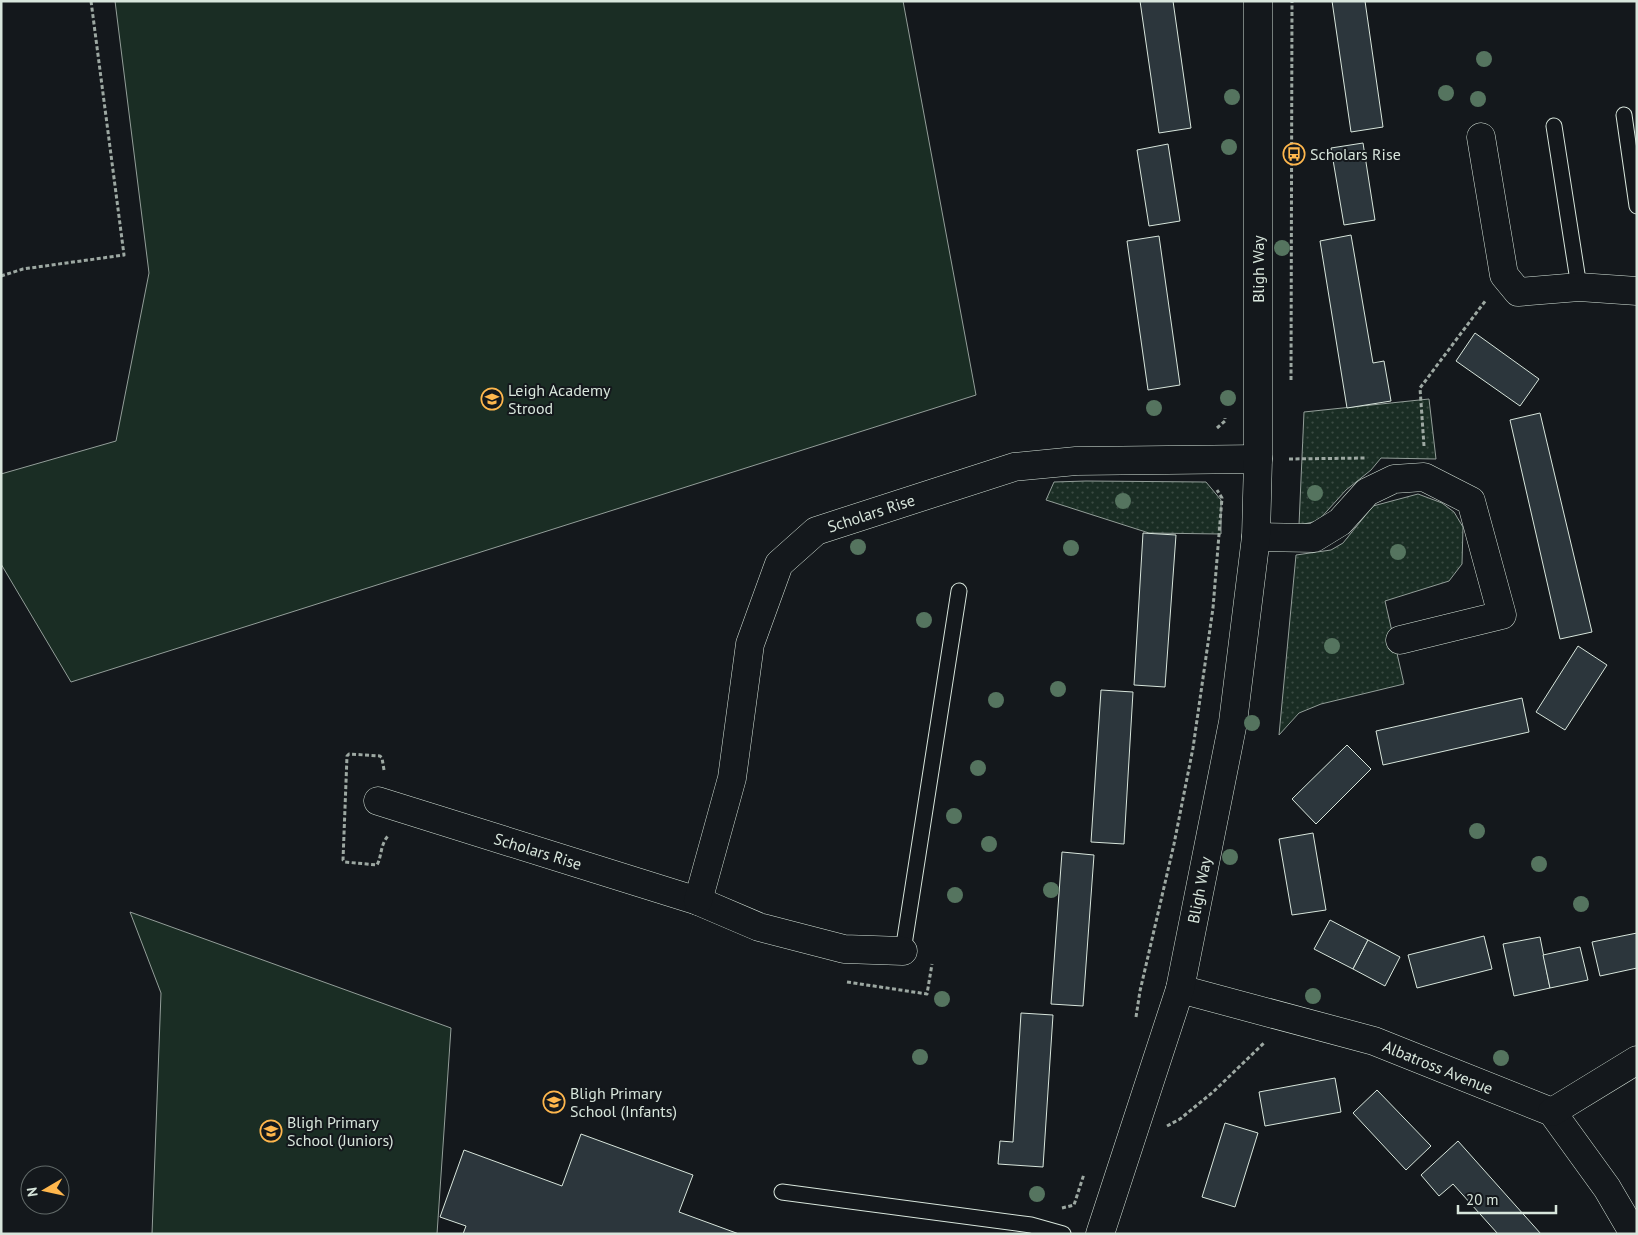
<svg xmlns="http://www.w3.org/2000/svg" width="1638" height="1235" font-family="'PT Sans',sans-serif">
<defs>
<pattern id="grass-dots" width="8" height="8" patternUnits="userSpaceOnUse" patternTransform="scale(1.25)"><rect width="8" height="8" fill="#1a2d24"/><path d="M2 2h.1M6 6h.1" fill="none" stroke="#3b4b43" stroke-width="1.8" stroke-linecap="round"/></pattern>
</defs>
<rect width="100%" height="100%" fill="#14181c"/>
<g fill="url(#grass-dots)" stroke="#939e99">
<path d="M1429,399L1436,459L1381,458L1371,470L1346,490L1318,521L1299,525L1304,412Z"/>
<path d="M1086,481L1206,482L1221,500V534L1149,533L1046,500L1054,482Z"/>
<path d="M1418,494L1442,503L1454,512L1463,527L1462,564L1449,581L1385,601L1404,684L1321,704L1299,713L1279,735L1296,555L1331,550L1343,543L1373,506Z"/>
</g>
<g fill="#1a2d24" stroke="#939e99">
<path d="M115,1H903L976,395L71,682L1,564V474L116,441L149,273Z"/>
<path d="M130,912L451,1028L437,1234H152L161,993Z"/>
</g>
<g fill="#2c363c" stroke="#d8e6dc">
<path d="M1140,1H1173L1191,128L1159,133Z"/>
<path d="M1332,1H1365L1383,127L1351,132Z"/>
<path d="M1363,143L1375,220L1344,225L1331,148Z"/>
<path d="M1168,144L1180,221L1149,226L1137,150Z"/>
<path d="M1351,235L1373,363L1384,361L1391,401L1347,408L1320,241Z"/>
<path d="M1159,236L1180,385L1148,390L1127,241Z"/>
<path d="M1475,333L1539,379L1520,406L1456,361Z"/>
<path d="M1540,413L1592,632L1560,639L1510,420Z"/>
<path d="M1143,533L1176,535L1165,687L1134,685Z"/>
<path d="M1578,646L1607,665L1565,730L1536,712Z"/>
<path d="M1101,690L1133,692L1124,844L1091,842Z"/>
<path d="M1522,698L1529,732L1383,765L1376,731Z"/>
<path d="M1347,745L1371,769L1316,824L1292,799Z"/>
<path d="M1313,833L1326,910L1292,915L1279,839Z"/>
<path d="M1062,852L1094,855L1083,1006L1051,1004Z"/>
<path d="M1330,920L1368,940L1353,969L1314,949Z"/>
<path d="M1637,933V968L1600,976L1592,942Z"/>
<path d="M1484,936L1492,969L1417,988L1408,955Z"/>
<path d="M1540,937L1550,988L1514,996L1503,944Z"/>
<path d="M1368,940L1400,957L1385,986L1353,969Z"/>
<path d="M1580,947L1588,980L1550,988L1543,955Z"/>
<path d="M1021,1013L1053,1015L1043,1167L998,1164L1000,1141L1013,1142Z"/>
<path d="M1335,1078L1341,1112L1265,1126L1259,1092Z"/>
<path d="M1377,1090L1431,1146L1406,1170L1353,1113Z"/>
<path d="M1225,1123L1258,1133L1235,1207L1202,1197Z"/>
<path d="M581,1134L693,1175L679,1212L739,1234H463L466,1226L440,1217L464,1150L562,1186Z"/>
<path d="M1458,1141L1541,1234H1498L1453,1184L1439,1196L1421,1175Z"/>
</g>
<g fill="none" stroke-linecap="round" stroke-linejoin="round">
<g stroke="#d8e6dc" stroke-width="17">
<g id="service">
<path d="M1624,115L1637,206"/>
<path d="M1554,126L1579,287"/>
<path d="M903,951L959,591"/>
<path d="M782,1192L1031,1225L1063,1234"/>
</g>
</g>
<g stroke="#d8e6dc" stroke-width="29">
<g id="minor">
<path d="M1481,137L1504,275L1518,292L1579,287L1637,291"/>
<path d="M1256,537L1314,538L1340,522L1367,492L1394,479L1424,477L1471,501L1502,615L1400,640"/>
<path d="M378,801L698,901L759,927L844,949L903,951"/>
<path d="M698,901L732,778L750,644L779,564L816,531L1014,467L1076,461L1258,459"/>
<path d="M1180,989L1374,1041L1552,1112L1607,1188L1634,1234"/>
<path d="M1552,1112L1637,1060"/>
</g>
</g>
<g stroke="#d8e6dc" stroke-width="29">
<path id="tertiary" d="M1100,1234L1180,989L1233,722L1256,537L1258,459V1"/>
</g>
<g stroke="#9da8a2" stroke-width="3" stroke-dasharray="4 2.5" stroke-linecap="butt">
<path d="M1,276L23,269L124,255L91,1"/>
<path d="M1291,380L1292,1"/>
<path d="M1217,428L1225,421V418"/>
<path d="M1424,446L1420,388L1486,300"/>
<path d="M1289,459L1365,458"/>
<path d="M384,770L382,758L380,756L349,754L347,756L343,860L345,862L377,865C382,856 380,845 388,836"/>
<path d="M847,982L927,994L932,964"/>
<path d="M1136,1017L1140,991L1174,844L1193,748L1213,608L1222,498L1217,490"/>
<path d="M1167,1126L1180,1119L1213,1092L1264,1043"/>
<path d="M1062,1208L1074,1205L1084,1174"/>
</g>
<use href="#service" stroke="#14181c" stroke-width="15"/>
<use href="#minor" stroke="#14181c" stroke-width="28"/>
<use href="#tertiary" stroke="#14181c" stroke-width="28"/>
</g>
<g fill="#55745f">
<circle cx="1484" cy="59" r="8"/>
<circle cx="1446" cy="93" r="8"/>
<circle cx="1232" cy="97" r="8"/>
<circle cx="1478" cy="99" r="8"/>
<circle cx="1229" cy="147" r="8"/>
<circle cx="1282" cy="248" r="8"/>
<circle cx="1228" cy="398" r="8"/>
<circle cx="1154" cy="408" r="8"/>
<circle cx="1315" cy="493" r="8"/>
<circle cx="1123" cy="501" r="8"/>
<circle cx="858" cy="547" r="8"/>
<circle cx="1071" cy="548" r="8"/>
<circle cx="1398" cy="552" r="8"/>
<circle cx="924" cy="620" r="8"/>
<circle cx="1332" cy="646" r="8"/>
<circle cx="1058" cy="689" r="8"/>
<circle cx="996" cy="700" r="8"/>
<circle cx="1252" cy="723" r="8"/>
<circle cx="978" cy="768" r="8"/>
<circle cx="954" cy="816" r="8"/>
<circle cx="1477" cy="831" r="8"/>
<circle cx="989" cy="844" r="8"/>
<circle cx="1230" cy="857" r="8"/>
<circle cx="1539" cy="864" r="8"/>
<circle cx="1051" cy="890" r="8"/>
<circle cx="955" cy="895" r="8"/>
<circle cx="1581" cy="904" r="8"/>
<circle cx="1313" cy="996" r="8"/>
<circle cx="942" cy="999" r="8"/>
<circle cx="920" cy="1057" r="8"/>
<circle cx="1501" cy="1058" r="8"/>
<circle cx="1037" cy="1194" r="8"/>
</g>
<defs>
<g id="bus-ring" transform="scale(1.125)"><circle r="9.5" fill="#14181c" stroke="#ffb74d" stroke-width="1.5"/><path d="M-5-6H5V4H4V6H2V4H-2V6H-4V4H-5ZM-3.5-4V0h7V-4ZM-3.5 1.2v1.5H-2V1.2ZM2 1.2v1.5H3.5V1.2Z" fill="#ffb74d"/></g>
<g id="school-ring" transform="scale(1.125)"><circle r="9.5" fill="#14181c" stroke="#ffb74d" stroke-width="1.5"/><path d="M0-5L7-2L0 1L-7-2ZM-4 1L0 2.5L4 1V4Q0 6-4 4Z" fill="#ffb74d"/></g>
</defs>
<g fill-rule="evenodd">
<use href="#bus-ring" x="1294" y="154"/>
<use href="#school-ring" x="492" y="399"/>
<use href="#school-ring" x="554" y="1102"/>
<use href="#school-ring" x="271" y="1131"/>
</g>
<g text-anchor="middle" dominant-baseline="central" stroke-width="4" stroke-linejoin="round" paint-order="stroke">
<g font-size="16" fill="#d8e6dc" stroke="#14181c" text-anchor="start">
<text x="1310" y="154">Scholars Rise</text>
<text x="508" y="390">Leigh Academy<tspan x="508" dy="18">Strood</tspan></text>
<text x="570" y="1093">Bligh Primary<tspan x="570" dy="18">School (Infants)</tspan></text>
<text x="287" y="1122">Bligh Primary<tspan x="287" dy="18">School (Juniors)</tspan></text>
</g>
<g font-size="16" fill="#d8e6dc" stroke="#14181c">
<text transform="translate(1258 269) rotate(-90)">Bligh Way</text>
<text transform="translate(871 513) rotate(-18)">Scholars Rise</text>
<text transform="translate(538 851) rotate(17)">Scholars Rise</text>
<text transform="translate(1199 890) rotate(-79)">Bligh Way</text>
<text transform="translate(1438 1067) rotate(22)">Albatross Avenue</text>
</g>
</g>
<rect width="1638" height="1235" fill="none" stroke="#d8e6dc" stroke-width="5"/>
<g transform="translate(45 1190) rotate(261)"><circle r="24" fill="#14181c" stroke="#626a69"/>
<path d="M0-4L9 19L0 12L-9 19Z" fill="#ffb74d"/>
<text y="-8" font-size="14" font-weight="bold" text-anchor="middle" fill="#d8e6dc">N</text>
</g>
<path d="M1458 1205v8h98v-8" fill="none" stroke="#d8e6dc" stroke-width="2.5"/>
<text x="1466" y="1205" font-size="15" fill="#d8e6dc" stroke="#14181c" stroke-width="4" paint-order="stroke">20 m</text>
</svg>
